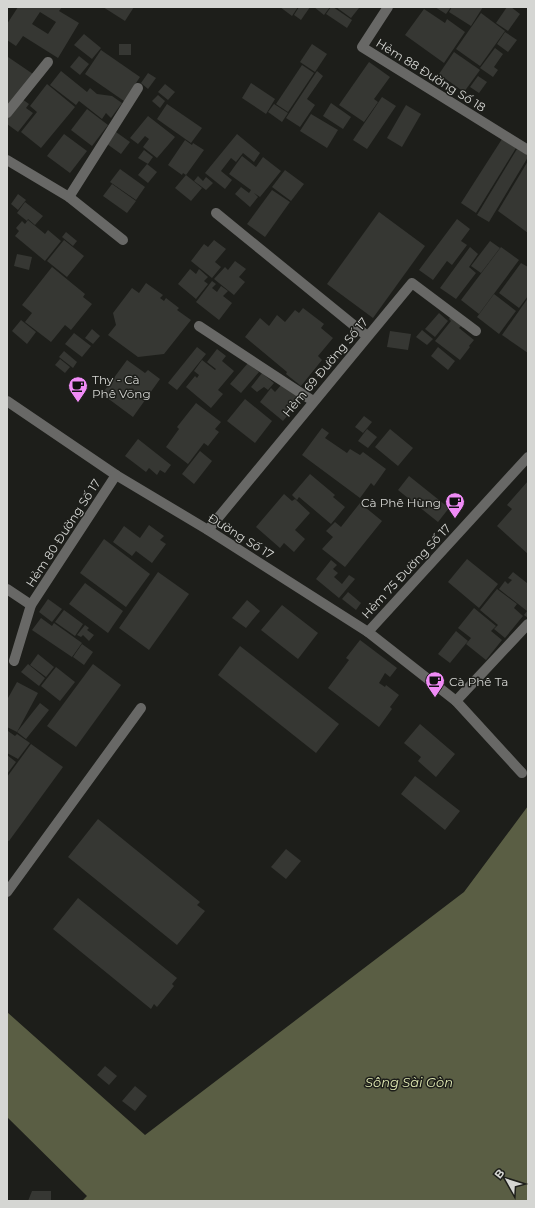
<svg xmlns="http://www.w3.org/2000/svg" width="535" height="1208" font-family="Montserrat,sans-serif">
<rect width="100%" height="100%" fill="#1d1e1a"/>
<path fill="#5a5e44" d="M528,806V1201H82L87,1196L7,1117V1012L145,1135L464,892Z"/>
<g fill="#363733" fill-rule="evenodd">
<path d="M18,7H62L59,11L79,23L58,58L23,36L16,46L7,40V24ZM40,12L56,22L48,34L32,24Z"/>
<path d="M103,7H134L125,21Z"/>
<path d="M280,7H298L292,16Z"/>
<path d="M299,7H310L301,20L294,15Z"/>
<path d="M314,7H330L324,15Z"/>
<path d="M331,7H333L352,20L347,28L326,14Z"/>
<path d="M336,7H358L359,8L351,18Z"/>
<path d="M435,7H451L446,14Z"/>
<path d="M452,7H483L471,26L449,12Z"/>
<path d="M507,7H511L520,14L508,31L496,23Z"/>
<path d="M424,9L445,23L447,19L465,32L444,63L405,35Z"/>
<path d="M481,13L505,31L480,66L456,49Z"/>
<path d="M505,32L517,40L508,52L497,44Z"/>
<path d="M84,34L101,48L92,59L74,45Z"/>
<rect x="119" y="44" width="12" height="11"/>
<path d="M312,44L327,54L315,72L300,62Z"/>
<path d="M495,48L503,54L494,67L498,70L493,77L480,68Z"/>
<path d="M101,50L140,77L124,101L85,74Z"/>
<path d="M454,52L480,70L464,92L439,74Z"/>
<path d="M79,56L89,64L80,75L70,67Z"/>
<path d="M8,57L33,74L7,109V59Z"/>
<path d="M369,62L390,77L374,99L378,102L364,122L339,105Z"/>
<path d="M302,65L314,73L288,112L276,104Z"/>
<path d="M61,71L87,92L90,88L97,94L112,96L122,103L111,118L106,113L102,119L79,101L76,105L50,85Z"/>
<path d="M317,71L323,76L307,99L315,105L300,127L286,118Z"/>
<path d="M148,73L156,78L148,89L141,83Z"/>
<path d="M478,76L487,82L479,93L470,87Z"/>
<path d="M251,83L275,99L266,114L242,98Z"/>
<path d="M47,84L75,107L41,148L21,132L37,112L30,106Z"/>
<path d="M165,84L175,92L168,100L158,92Z"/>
<path d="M158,95L165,101L160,108L152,101Z"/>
<path d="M382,97L396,106L367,149L353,140Z"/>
<path d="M22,99L29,104L26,108L33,113L18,132L7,124V118Z"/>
<path d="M331,103L351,117L343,129L323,116Z"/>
<path d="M167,104L202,128L191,143L157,119Z"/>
<path d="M274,104L288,113L282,122L268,112Z"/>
<path d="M406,105L421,114L402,147L387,138Z"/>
<path d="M87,109L108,125L92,146L71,130Z"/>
<path d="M311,114L338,130L327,148L300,131Z"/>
<path d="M148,116L175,137L157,158L143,147L149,139L145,136L138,144L130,138Z"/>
<path d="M116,132L130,142L121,154L107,144Z"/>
<path d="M64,134L87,151L70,173L47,156Z"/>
<path d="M237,134L260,153L254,162L243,153L236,162L231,158L221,171L232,180L225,189L205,173Z"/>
<path d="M502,139L516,148L476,213L461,203Z"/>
<path d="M185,140L192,145L193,143L204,150L186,175L183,173L182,175L168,165Z"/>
<path d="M517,149L528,155V157L489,222L477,215Z"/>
<path d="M144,150L153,157L148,164L138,158Z"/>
<path d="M242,156L256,167L263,157L281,171L260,197L254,193L258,197L250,207L235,194L241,187L249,193L251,190L229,174Z"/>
<path d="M528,161V233L498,211Z"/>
<path d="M147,164L157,172L148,183L138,175Z"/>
<path d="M120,169L145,187L136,200L110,182Z"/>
<path d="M285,170L304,184L291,201L272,187Z"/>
<path d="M186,175L202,188L191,201L175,188Z"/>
<path d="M198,176L203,181L206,177L213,183L206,190L194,181Z"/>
<path d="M112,184L136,201L127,213L103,196Z"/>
<path d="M272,190L290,202L265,237L247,224Z"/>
<path d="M18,194L26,200L18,210L11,204Z"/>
<path d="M25,202L43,216L35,225L28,219L27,221L17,213Z"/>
<path d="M379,212L425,246L373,318L327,284Z"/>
<path d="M457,219L470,229L461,241L467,245L452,265L447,261L433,280L419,270Z"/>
<path d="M28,220L45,234L48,230L61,241L45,261L15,236L19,231L16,228L22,221L25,224Z"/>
<path d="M66,232L77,241L73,246L62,237Z"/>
<path d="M64,240L84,256L67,277L47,261Z"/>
<path d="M214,240L226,249L215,262L221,267L212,278L191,261L204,244L208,247Z"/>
<path d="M490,241L500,248L481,273L471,266Z"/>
<path d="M470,247L478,254L469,267L476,273L456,299L440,288Z"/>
<path d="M501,247L519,260L479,314L461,300Z"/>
<path d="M17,254L32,257L29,270L14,266Z"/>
<path d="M235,261L246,269L239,277L245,282L234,295L214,279L225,267L228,270Z"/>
<path d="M521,263L528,267V296L519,308L499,293Z"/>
<path d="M52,267L85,294L83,297L92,304L71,330L65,325L51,342L25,322L32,313L22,305Z"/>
<path d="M190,269L196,274L199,269L208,277L204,281L208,284L196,299L178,284Z"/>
<path d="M212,281L216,284L212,288L217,292L221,286L228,291L223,296L232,303L219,320L196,302Z"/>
<path d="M146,283L163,295L160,298L164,301L166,298L179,308L177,310L191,320L164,354L138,357L108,335L116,325L113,313L132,288L139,293Z"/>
<path d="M494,294L516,311L499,334L477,317Z"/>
<path d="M528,298V353L502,335Z"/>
<path d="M303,308L324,324L321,328L333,338L318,356L322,360L301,386L286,374L287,372L245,337L260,318L269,326L277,315L285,322L295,310L299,313Z"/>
<path d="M439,313L448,321L435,337L425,329Z"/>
<path d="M453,313L466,324L463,328L461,326L459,328L474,340L469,346L470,347L460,360L435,341L451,321L449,319Z"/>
<path d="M21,320L36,332L27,344L12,331Z"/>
<path d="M92,329L100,336L93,344L85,338Z"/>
<path d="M422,330L433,339L427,345L416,337Z"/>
<path d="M390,331L411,334L408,350L387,347Z"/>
<path d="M74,333L91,346L82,357L65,344Z"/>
<path d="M197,347L206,354L177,390L168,383Z"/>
<path d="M438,347L455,361L448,370L431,356Z"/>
<path d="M217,349L226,356L222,361L234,371L218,390L223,394L211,408L186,387L195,376L197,378L199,375L194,371L202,360L215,370L216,369L207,362Z"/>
<path d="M64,351L77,362L73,368L59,357Z"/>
<path d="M60,359L70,367L65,373L55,365Z"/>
<path d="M127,360L145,373L148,370L160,379L133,417L102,394Z"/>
<path d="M248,363L259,372L241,393L230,384Z"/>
<path d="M262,373L274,383L268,390L264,387L257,392L251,387Z"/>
<path d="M282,384L301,399L283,421L260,402L271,388L275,392Z"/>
<path d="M245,399L272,421L255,443L227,421Z"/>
<path d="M196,403L221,422L215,429L219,432L208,446L204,443L188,464L166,447L179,429L177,427Z"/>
<path d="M364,416L372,422L363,433L355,427Z"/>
<path d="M322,428L329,433L325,438L347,453L350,449L360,455L363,452L386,469L374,486L371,483L360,498L302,455Z"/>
<path d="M367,429L377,437L368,448L358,441Z"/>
<path d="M390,429L413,448L398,466L375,447Z"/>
<path d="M138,439L171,465L165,473L160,470L157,475L149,468L146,472L125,456Z"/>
<path d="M200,451L212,461L194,484L182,474Z"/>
<path d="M310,474L335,495L333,497L345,507L331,524L299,497L297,500L292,495Z"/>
<path d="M409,476L449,508L438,522L398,490Z"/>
<path d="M528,481V554L497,526L512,509L507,505Z"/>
<path d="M284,494L292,501L295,499L310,513L295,530L305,539L294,552L284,543L280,548L256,527Z"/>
<path d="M360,503L382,521L345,567L322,549L333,537L326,531L335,522L341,527Z"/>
<path d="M149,525L164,536L160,540L166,544L152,563L136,551L132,556L113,542L124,526L140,538Z"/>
<path d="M104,539L150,574L126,607L80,573Z"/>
<path d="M467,559L498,584L479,608L448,582Z"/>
<path d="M331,560L337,565L333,569L338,573L334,577L342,584L349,575L355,579L339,598L316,579Z"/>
<path d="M158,572L189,594L149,650L119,628Z"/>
<path d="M513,572L527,583L528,581V618L524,615L527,611L499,589L505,581L508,584L512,580L508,578Z"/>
<path d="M85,583L123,611L108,633L69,604Z"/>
<path d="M497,589L517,604L514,608L523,616L505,638L494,629L498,625L480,610Z"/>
<path d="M348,592L361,603L356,610L342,599Z"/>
<path d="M48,599L62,609L52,622L39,612Z"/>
<path d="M247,600L260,611L246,628L232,618Z"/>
<path d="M282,605L318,633L298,659L261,630Z"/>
<path d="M474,608L496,626L491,631L502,640L486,660L466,644L471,638L458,628Z"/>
<path d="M64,610L83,624L75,636L55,622Z"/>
<path d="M41,618L52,626L54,623L82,643L72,657L32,630Z"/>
<path d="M85,625L89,628L87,630L94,635L89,641L83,635L81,637L77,635Z"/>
<path d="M456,631L468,641L450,663L438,654Z"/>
<path d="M360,640L397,668L390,677L385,673L379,683L385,687L386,685L399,695L390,707L392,709L379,727L328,688L349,660L346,658Z"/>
<path d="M82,644L93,652L84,665L73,657Z"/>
<path d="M240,646L339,724L316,753L218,675Z"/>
<path d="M38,654L54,667L46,677L30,665Z"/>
<path d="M28,664L45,678L39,686L21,672Z"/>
<path d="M93,664L121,685L76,747L47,726Z"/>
<path d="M56,667L75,682L60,701L41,686Z"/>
<path d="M17,682L38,693L17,732L7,727V697L8,698Z"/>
<path d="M40,703L49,710L26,739L17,732Z"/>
<path d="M420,724L455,754L436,777L418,761L421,757L404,743Z"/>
<path d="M8,731L15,736L17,734L30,743L18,759L7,753Z"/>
<path d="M31,744L63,767L9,841L7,840V777Z"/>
<path d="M7,755L16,762L7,774Z"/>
<path d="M415,776L460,811L445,830L401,794Z"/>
<path d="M98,819L200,902L197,905L205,911L177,945L68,857Z"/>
<path d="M286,849L301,861L286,879L271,867Z"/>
<path d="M78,898L177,978L172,984L174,986L157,1007L154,1004L151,1009L53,929Z"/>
<path d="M105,1066L117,1076L109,1085L97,1075Z"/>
<path d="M135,1086L147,1096L135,1111L122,1101Z"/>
<path d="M32,1191H51V1201H28Z"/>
</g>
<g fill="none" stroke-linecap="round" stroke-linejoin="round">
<g stroke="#686866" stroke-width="10">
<path d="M388,7L362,47L528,150"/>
<path d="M7,113L48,62"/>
<path d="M7,160L69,197L123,240"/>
<path d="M69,197L138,88"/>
<path d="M216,213L367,336"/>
<path d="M199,326L313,401"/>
<path d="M7,401L116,475L208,530L368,632L456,701L522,773"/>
<path d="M208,530L412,283L476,331"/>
<path d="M7,589L31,605"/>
<path d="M368,632L528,457"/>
<path d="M14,661L31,605L116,475"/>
<path d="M456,701L528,624"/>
<path d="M7,892L141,708"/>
</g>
</g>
<defs>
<g id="cafe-pin" transform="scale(1)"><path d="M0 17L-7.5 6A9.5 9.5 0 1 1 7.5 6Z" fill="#f08bf6" stroke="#1d1e1a"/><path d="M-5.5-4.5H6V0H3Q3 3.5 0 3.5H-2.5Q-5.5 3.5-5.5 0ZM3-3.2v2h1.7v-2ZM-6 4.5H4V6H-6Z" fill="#111"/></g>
</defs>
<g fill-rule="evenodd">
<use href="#cafe-pin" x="78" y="386"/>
<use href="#cafe-pin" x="455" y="502"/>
<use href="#cafe-pin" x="435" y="681"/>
</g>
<g text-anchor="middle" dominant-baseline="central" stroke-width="3" stroke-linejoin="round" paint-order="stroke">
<g font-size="12" fill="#d5d6d3" stroke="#1d1e1a">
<text transform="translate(431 75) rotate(32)">Hẻm 88 Đường Số 18</text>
<text transform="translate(325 367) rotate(-50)">Hẻm 69 Đường Số 17</text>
<text transform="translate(63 533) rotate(-57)">Hẻm 80 Đường Số 17</text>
<text transform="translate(241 536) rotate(32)">Đường Số 17</text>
<text transform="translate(406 571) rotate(-47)">Hẻm 75 Đường Số 17</text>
</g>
<g font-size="12" fill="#d5d6d3" stroke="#1d1e1a" text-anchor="start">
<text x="92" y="379">Thy - Cà<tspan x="92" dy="14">Phê Võng</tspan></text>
<text x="441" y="502" text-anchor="end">Cà Phê Hùng</text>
<text x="449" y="681">Cà Phê Ta</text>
</g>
<g font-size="13" font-style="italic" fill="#e0e9b3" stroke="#1d1e1a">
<text x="409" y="1082">Sông Sài Gòn</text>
</g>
</g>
<rect width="535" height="1208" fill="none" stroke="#d5d6d3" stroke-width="16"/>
<g transform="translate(507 1180) rotate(309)" stroke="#1d1e1a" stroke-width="3" paint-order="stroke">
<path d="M0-3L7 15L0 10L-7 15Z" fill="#d5d6d3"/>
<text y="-6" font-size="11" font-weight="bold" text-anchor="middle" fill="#d5d6d3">B</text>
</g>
</svg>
